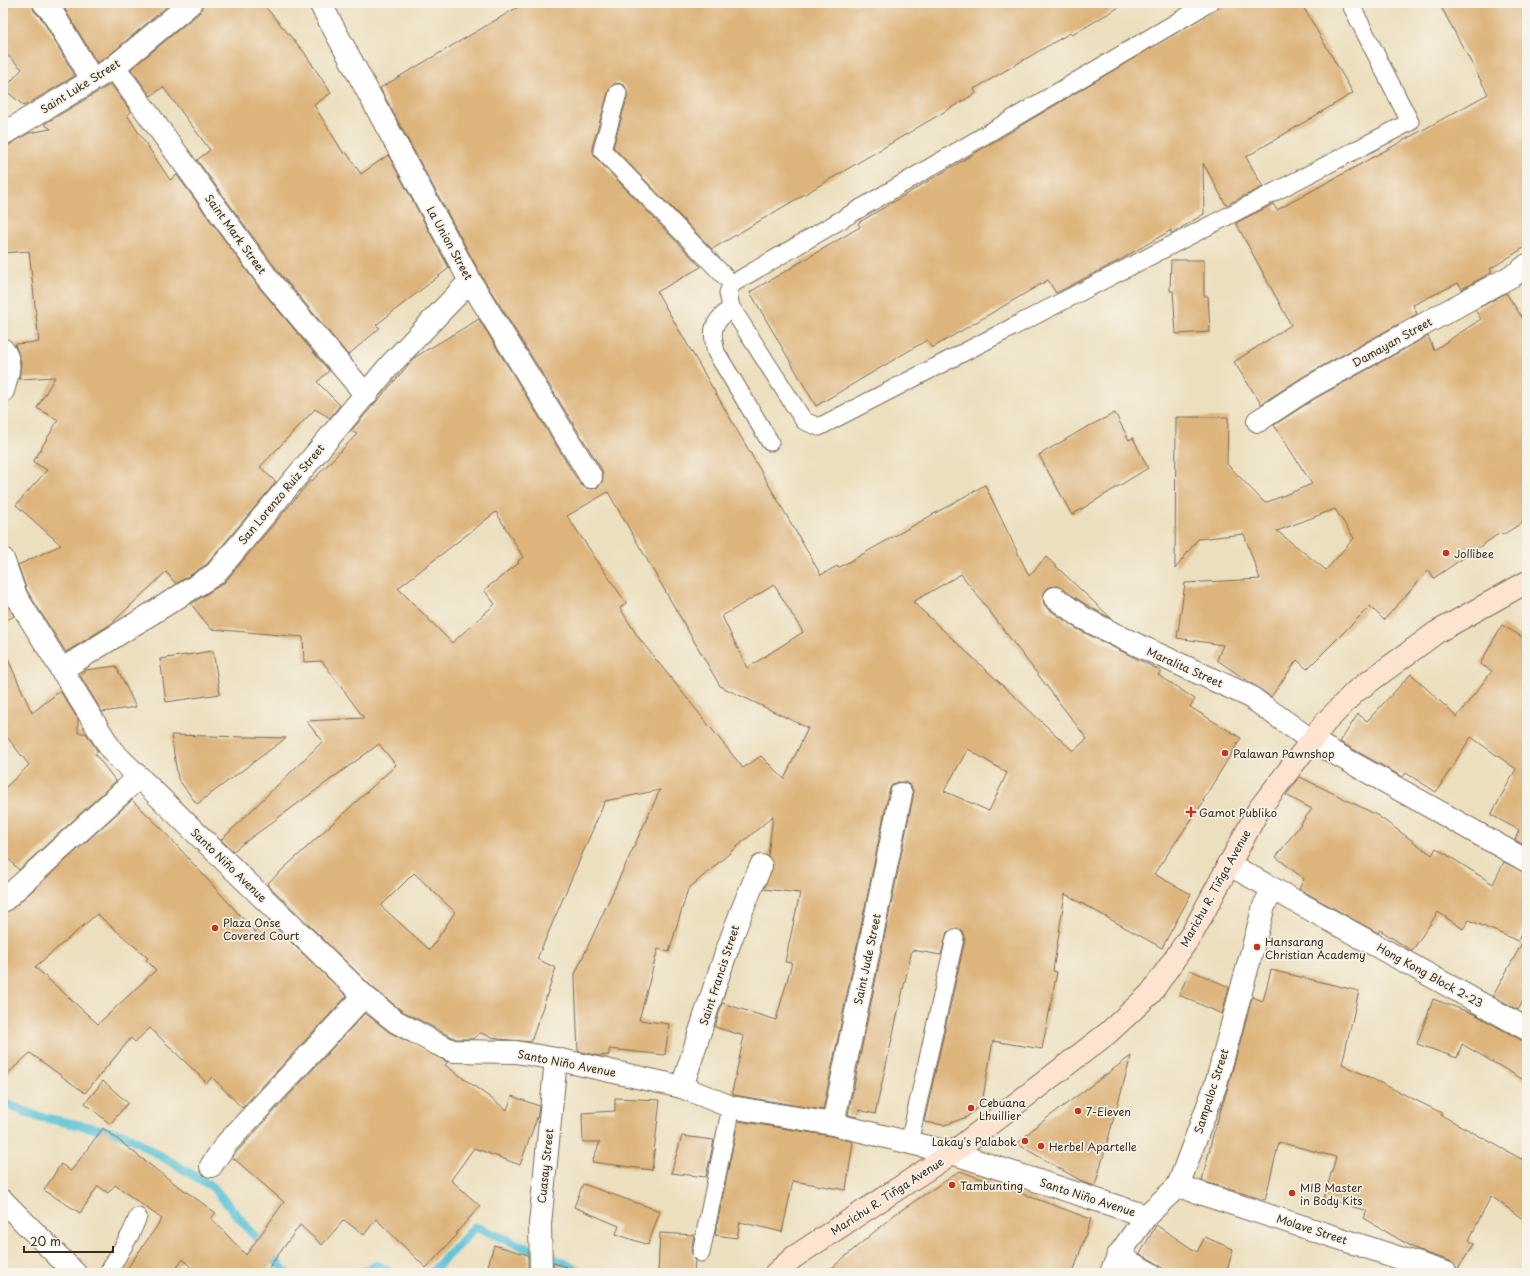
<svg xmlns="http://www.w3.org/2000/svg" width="1530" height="1276" font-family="'Playpen Sans',sans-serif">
<rect width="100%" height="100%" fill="#f7f3e8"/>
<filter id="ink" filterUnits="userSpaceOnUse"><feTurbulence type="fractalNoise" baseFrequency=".025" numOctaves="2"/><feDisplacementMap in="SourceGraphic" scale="8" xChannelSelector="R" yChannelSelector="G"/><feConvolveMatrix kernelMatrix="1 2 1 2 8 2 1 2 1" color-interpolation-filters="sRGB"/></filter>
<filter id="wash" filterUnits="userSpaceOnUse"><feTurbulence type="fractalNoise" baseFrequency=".012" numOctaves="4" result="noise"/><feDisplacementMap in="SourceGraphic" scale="16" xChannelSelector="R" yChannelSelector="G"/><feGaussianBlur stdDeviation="0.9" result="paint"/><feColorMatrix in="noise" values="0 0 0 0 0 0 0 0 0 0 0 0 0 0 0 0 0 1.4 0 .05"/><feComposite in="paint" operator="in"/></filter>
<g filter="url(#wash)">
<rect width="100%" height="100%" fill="#ecdfbe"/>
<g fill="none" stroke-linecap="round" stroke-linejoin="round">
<g stroke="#5cc3d8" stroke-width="9">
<path d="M3,1103L36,1116L126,1135L213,1187L286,1273"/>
<path d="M362,1273L377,1265L391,1273"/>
<path d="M431,1273L475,1227L560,1261L582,1273"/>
</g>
</g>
<g id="blocks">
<g fill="#ddb47c" fill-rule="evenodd">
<path d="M3,3H32L34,11L42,19L75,76L24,106L4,89L22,69L3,51Z"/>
<path d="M61,3H171L107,57L97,63Z"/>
<path d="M203,3H262L304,52L331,93L314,105L344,154L346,152L361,174L388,155L449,268L376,325L380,328L348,355L278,271L197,160L210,150L163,87L151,96L131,69L199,13Z"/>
<path d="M525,3H1126L1072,35L1070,33L974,89L976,93L712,249L613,147L628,95L625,86L621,84L615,83L609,90L592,147L595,157L701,267L657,292L821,575L837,566L838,568L985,485L1029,576L1046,557L1112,619L1090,607L1057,586L1049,587L1045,591L1043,597L1044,604L1047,608L1077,629L1161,671L1158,675L1195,699L1190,707L1241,738L1203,800L1204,801L1154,874L1191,894L1162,948L1065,894L1053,971L1057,972L1042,1049L993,1041L982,1103L967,1117L945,1125L924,1122L965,940L962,931L957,928L947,932L941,955L912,950L875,1114L859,1110L857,1117L848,1115L913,797V790L910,785L904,782H897L891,786L889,791L823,1110L734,1095L732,1092L744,1036L715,1027L722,1003L776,1020L792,963L785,962L800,893L764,889L773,865L768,856L773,816L688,889L669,952L658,949L639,1020L669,1024L665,1055L609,1049V1055L599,1056L578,1051L575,980V974L660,790L605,801L537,959L556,968L531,1042L498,1039L480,1033L473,1039H456L402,1011L372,987L267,884L396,765L379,744L233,851L221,840L323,741L306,721L364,718L322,661L304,662L303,637L211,629L191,604L225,582L311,480L312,481L357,434L351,431L415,357L479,319L580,484L585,488L592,489L598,487L602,483L603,476L602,470L481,275L380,88ZM608,492L720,686L808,728L784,779L761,756L743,768L638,637L620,608L626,603L567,516ZM496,512L523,557L518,561L519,563L484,590L495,604L452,643L398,588ZM961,574L1087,739L1073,751L913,602ZM774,585L803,632L747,668L722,616ZM968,749L1007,773L989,811L944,791ZM414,873L455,912L430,950L381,906Z"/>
<path d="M1226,3H1301L1353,93L1246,157L1263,187L1226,205L1203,163L1204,214L1171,234V230L1120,260L1056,293L1048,280L932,348L927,340L816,406L750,292L860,227L858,223Z"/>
<path d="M1439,3H1527V246L1490,269L1492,272L1462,289L1458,283L1413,305L1417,314L1304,376L1261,404L1234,362L1291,325L1236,223L1273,204L1277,210L1488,94Z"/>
<path d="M111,84L131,112L127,115L170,180L177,175L258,286L329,371L317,382L340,405L330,418L315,409L260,467L276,482L207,564L176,584L166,572L111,624L66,652L27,591L18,565L61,545L16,505L47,470L33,462L58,420L37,408L55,377L19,379L21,363L15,344L39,342L29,251L3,253V146L9,145L29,133L51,129L44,124Z"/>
<path d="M1171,260H1204V296H1208L1210,332L1176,334L1173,291H1170Z"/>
<path d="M1506,293L1527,325V520L1502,535L1500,533L1434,578L1429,570L1384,620L1370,606L1307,669L1297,660L1271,697L1217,660L1223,645L1177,638L1185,583L1260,579L1244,534L1198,539L1175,569L1176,417H1228L1227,464L1265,503L1312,484L1274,425L1316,398L1428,336L1434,350L1481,319L1475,310ZM1335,509L1354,538L1326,570L1277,531Z"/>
<path d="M1115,413L1129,440L1133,438L1148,468L1072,515L1039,455L1087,427Z"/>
<path d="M3,597L14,616L3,622Z"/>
<path d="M1502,625L1527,640V847L1515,840L1519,830L1491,815L1516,769L1471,737L1436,792L1406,773L1403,777L1340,742L1358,714L1367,721L1411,674L1457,717L1492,671L1480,664Z"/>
<path d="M3,648L32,713L60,691L78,719V733H86L98,752L95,754L116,781L19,870L3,853V790L29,765L3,732Z"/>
<path d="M213,651L220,694L166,702L160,659Z"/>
<path d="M116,666L136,707L102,712L80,675L85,670Z"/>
<path d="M171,735L286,738L197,804L178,779Z"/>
<path d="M1300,777L1377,815L1432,855L1436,848L1493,884L1504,862L1527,873V920L1518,941L1469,920L1463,929L1438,912L1412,951L1380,930L1378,933L1299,889L1304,879L1276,857L1312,809L1286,795Z"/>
<path d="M132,800L160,827L255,932L269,921L347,996L242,1108L212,1077L207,1083L150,1028L135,1042L131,1038L85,1093L30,1053L3,1078V913L11,910ZM97,914L148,958L146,960L156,970L98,1024L35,967Z"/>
<path d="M1527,934V994L1518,1010L1493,996Z"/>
<path d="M1190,970L1229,987L1222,1014L1179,995Z"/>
<path d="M1271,970L1359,991L1342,1064L1442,1113L1441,1115L1527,1162V1222L1491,1196L1469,1240L1474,1244L1458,1269L1450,1261L1419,1251L1363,1218L1367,1211L1324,1198L1336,1157L1279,1142L1265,1200L1202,1181L1213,1135L1228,1087L1252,997L1263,1001Z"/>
<path d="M1433,999L1474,1014L1521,1040L1527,1041V1082L1462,1044L1457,1058L1417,1044Z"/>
<path d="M365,1013L389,1032L448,1062L445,1065L507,1110L512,1096L539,1106L538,1115L520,1165L474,1148L451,1180L480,1206L456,1233L458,1234L426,1268L376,1219L364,1235L344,1220L322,1245L300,1225L265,1273H196L183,1259L173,1273H124L162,1219L115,1185L108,1193L98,1186L80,1213L44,1190L61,1164L71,1171L103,1128L163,1175L216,1213L211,1218L246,1255L284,1202L232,1157Z"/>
<path d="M1131,1056L1095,1186L1085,1183L1017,1144L1035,1127Z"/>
<path d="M103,1081L128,1103L110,1124L85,1103Z"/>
<path d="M615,1098L660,1100L652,1170L592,1162L600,1142H583L582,1113L615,1111Z"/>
<path d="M738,1121L830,1136L853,1142L846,1190L793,1181L782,1232L740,1222L737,1238L715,1235Z"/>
<path d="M682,1136L714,1140L706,1177L671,1173Z"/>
<path d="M960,1171L1091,1219L1073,1273H826L894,1215Z"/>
<path d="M583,1184L660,1211L648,1245L616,1234L619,1226L574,1207Z"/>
<path d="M1156,1225L1197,1252L1205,1237L1233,1249L1227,1271L1230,1273H1168L1155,1262L1140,1254Z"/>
<path d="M660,1233L694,1235L691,1251L695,1261L694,1273H658Z"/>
<path d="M494,1245L528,1255V1273H486Z"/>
<path d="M553,1263L567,1267L566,1273H553Z"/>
</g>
</g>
</g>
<g filter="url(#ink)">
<use href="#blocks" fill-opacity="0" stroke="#796956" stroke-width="1"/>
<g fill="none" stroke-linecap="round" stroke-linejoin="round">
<g stroke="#796956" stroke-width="19">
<g id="lane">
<path d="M1209,3L732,284L728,293L731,307L804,421L819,427L1410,122L1350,3"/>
<path d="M618,93L602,150L732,284"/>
<path d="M731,307C713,325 710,326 716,352L770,442"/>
<path d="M909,1143L955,938"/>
<path d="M701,1253L731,1107"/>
<path d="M108,1273L131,1233L138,1217"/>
</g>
</g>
<g stroke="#796956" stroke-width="24">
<g id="street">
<path d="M44,3L52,12L92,79"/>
<path d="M320,3L470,281L591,477"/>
<path d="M114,67L268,279L366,395"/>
<path d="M3,134L114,67L191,3"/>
<path d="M3,350C13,363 7,376 3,391"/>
<path d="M1258,421L1310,387L1517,273L1527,265"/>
<path d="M3,559L16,596L112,751L364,996L395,1021L435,1043L453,1051L516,1052L556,1059L682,1087L731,1107L833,1124L952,1153L1146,1216"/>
<path d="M1055,598L1083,618L1118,636L1249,696L1311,740L1527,861"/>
<path d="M61,670L215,574L390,365L470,281"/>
<path d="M1228,864L1527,1029"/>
<path d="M3,901L139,777"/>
<path d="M682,1087C707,1012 728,937 761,866"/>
<path d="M833,1124L901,794"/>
<path d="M211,1166L226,1144L364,996"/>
<path d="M1178,1186L1446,1273"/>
<path d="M3,1201L75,1273"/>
<path d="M1118,1256L1149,1273"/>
<path d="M541,1273L540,1224L556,1059"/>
<path d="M1111,1273L1118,1256L1146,1216L1178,1186L1216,1084L1264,906L1273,889"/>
</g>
</g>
<g stroke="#796956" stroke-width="24">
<path id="secondary" d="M776,1273L794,1257L952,1153L1108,1033L1151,993L1193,932L1259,809L1325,723L1355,692L1437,632L1527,582"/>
</g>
<use href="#lane" stroke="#fff" stroke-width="17"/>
<use href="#street" stroke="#fff" stroke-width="22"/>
<use href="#secondary" stroke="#fde4d1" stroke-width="22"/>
</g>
</g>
<g fill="#c8321e" stroke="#f7f3e8" stroke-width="1.5">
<circle cx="1446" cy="553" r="4"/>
<circle cx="1225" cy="753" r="4"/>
<path d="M1189 806h4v4h4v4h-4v4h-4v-4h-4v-4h4z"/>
<circle cx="215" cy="928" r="4"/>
<circle cx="1257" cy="947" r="4"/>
<circle cx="971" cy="1108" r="4"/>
<circle cx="1078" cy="1111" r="4"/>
<circle cx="1025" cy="1141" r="4"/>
<circle cx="1041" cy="1146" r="4"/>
<circle cx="952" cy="1185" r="4"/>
<circle cx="1292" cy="1193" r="4"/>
</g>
<g text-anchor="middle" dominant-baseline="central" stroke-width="3.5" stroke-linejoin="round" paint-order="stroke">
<g font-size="11" fill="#3b2a1e" stroke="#f7f3e8">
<text transform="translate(80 86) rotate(-32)">Saint Luke Street</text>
<text transform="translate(236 234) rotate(54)">Saint Mark Street</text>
<text transform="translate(450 243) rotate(61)">La Union Street</text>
<text transform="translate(1392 342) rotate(-29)">Damayan Street</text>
<text transform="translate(281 494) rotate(-50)">San Lorenzo Ruiz Street</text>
<text transform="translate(1185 667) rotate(24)">Maralita Street</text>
<text transform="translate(229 865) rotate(44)">Santo Niño Avenue</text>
<text transform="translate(1215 888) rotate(-61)">Marichu R. Tiñga Avenue</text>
<text transform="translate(867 959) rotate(-78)">Saint Jude Street</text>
<text transform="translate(719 975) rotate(-72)">Saint Francis Street</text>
<text transform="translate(1430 975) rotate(29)">Hong Kong Block 2-23</text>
<text transform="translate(567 1063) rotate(11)">Santo Niño Avenue</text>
<text transform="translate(1211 1091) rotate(-72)">Sampaloc Street</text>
<text transform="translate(545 1166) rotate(-84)">Cuasay Street</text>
<text transform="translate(887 1196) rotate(-33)">Marichu R. Tiñga Avenue</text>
<text transform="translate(1088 1197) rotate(18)">Santo Niño Avenue</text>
<text transform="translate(1312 1229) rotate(18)">Molave Street</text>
</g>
<g font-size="11" fill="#3b2a1e" stroke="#f7f3e8" text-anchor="start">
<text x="1454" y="553">Jollibee</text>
<text x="1233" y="753">Palawan Pawnshop</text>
<text x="1199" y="812">Gamot Publiko</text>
<text x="223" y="922">Plaza Onse<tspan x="223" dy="13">Covered Court</tspan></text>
<text x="1265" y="941">Hansarang<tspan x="1265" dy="13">Christian Academy</tspan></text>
<text x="979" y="1102">Cebuana<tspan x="979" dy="13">Lhuillier</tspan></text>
<text x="1086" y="1111">7-Eleven</text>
<text x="1017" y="1141" text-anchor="end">Lakay's Palabok</text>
<text x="1049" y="1146">Herbel Apartelle</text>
<text x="960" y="1185">Tambunting</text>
<text x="1300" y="1187">MIB Master<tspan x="1300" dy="13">in Body Kits</tspan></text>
</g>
</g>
<rect width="1530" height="1276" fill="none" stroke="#f7f3e8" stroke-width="16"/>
<path d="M24 1246v6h89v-6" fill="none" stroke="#3b2a1e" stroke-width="2"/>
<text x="30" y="1246" font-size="12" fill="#3b2a1e" stroke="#f7f3e8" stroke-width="3" paint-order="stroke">20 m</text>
</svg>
